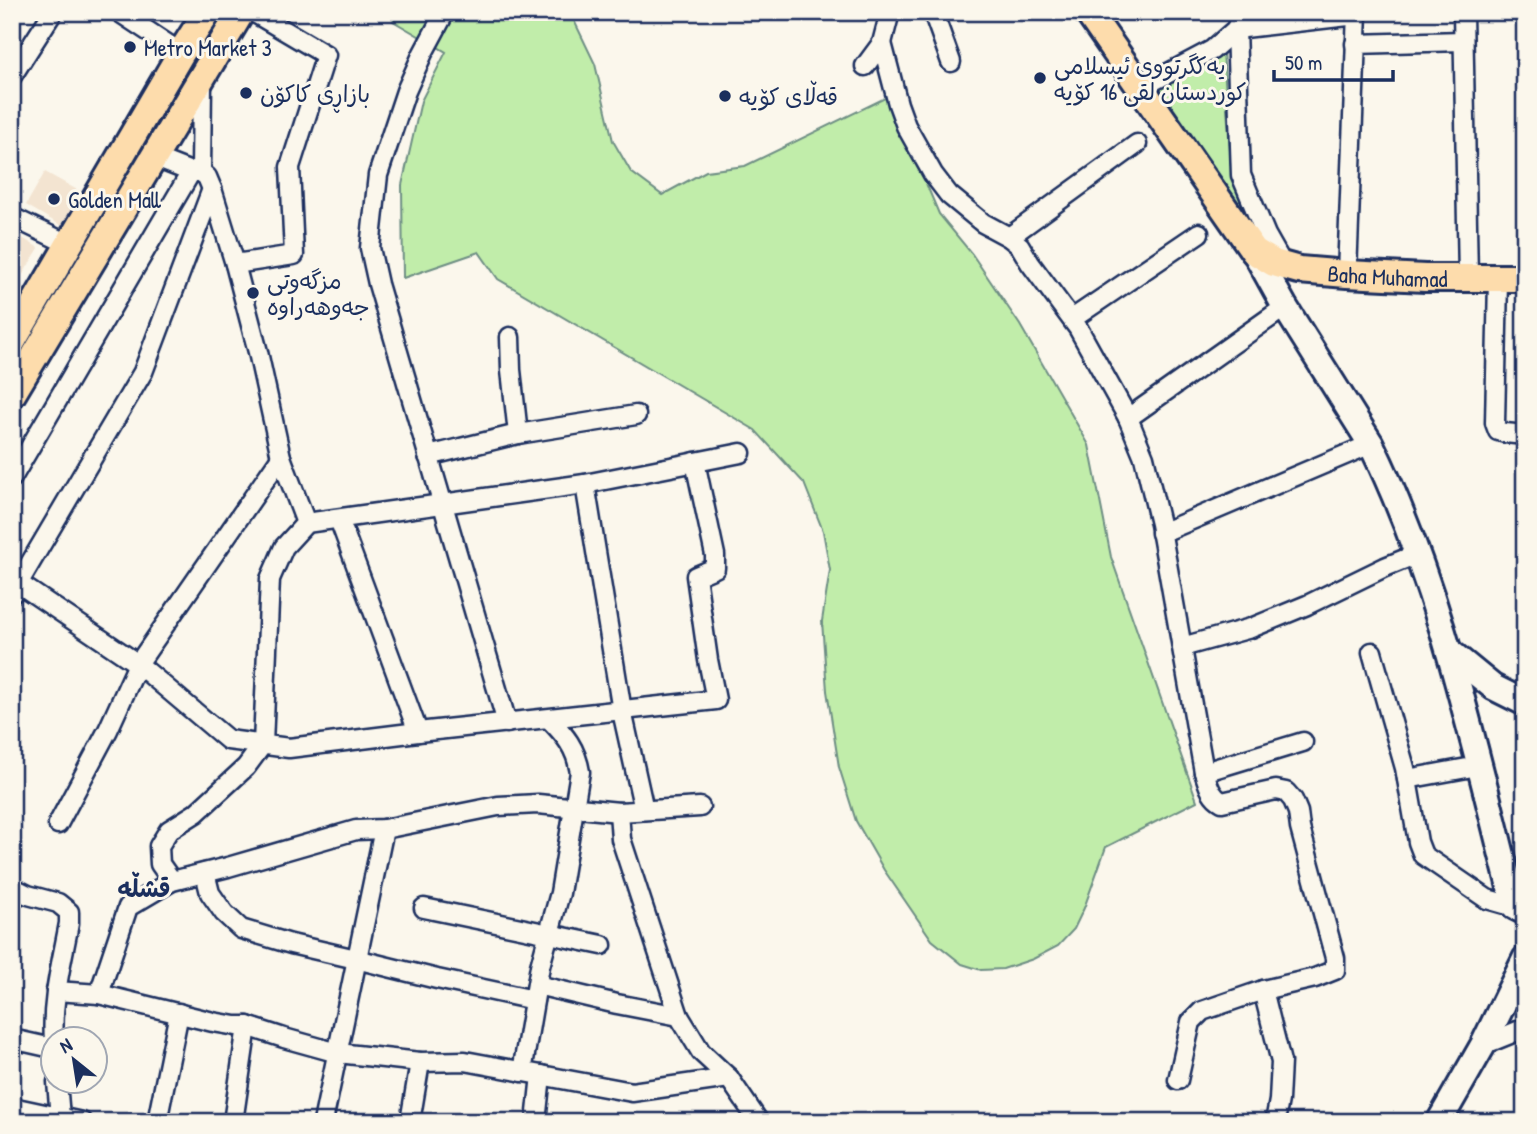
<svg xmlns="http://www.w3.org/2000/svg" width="1537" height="1134" font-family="'Patrick Hand','Playpen Sans Arabic',sans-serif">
<rect width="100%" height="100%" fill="#fbf7ec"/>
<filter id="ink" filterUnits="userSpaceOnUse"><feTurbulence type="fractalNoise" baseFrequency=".0143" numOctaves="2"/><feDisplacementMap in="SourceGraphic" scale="14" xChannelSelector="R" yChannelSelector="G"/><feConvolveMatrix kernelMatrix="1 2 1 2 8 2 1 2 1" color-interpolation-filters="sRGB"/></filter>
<g filter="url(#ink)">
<g fill="#f3e4d1">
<path d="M45,172L81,192L62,226L26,205Z"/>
<path d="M12,232L39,248L12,292Z"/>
</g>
<g fill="#c1edaa" stroke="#6e8e84" stroke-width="2">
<path d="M399,12H570L595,64L613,141L631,172L662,195L706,171L745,166L889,96L939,214L972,254L1020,325L1089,445L1111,557L1197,801L1106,847L1084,908L1074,929L1058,946L1033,959L1003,969L981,970L962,964L932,940L884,870L856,821L839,767L827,691L822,621L830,570L823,531L804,483L755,430L498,279L479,252L403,278L402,185L421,101L446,52L393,21Z"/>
<path d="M1223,52L1232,178L1261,241L1152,92Z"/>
</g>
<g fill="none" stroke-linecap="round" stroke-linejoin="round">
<g stroke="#1b2f5e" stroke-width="23">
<g id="minor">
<path d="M119,12L181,53"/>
<path d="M445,12L423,53L406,91L378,175L370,248L378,284L507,723"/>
<path d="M933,12L951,62"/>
<path d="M1242,12L1236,29L1241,175L1266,235L1283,265"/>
<path d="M1463,12L1468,278"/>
<path d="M882,43L898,104L906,126L933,174L949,195L983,223L1009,237L1020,246L1030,263L1078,328L1128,418L1144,457L1160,524L1204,772C1208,783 1210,796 1222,802L1276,790L1286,792L1293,800L1298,812L1300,828L1335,958V970L1315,978L1263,990"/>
<path d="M1355,44L1463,41"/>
<path d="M865,66L882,43L890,12"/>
<path d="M12,76L53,12"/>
<path d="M202,82L201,172L207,177L212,189L235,264L258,352L281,457L306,523"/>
<path d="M1140,88L1212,50L1236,29L1357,15"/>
<path d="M153,157L191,172"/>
<path d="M12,217L68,244"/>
<path d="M1009,237L1137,144"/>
<path d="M235,264L294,255L290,167L326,55L253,12"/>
<path d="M1347,274L1357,12"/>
<path d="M1498,279L1495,423L1498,431L1505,433L1525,435"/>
<path d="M1072,319L1199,233"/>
<path d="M510,337L511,370L518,434"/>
<path d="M1128,418L1285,307"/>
<path d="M428,456L518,434L636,415"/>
<path d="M12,478L191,172H201"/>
<path d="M585,484L622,711L644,810"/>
<path d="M339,519L418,732"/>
<path d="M1161,533L1371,444"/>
<path d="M12,579L138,664L228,740L289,748L418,732L716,700L708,660L696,576L715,568V555L695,462"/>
<path d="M12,594L143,372L212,189"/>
<path d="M1182,647L1251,628L1307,605L1385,567L1417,554"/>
<path d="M1372,652L1405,768L1418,842L1423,855L1487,899L1515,907"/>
<path d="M1204,772L1303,742"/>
<path d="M1407,779L1478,766"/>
<path d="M619,812L621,839L679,1016L701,1052L729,1078L759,1122"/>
<path d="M58,824L108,730L138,664L281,457"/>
<path d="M205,873L210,893L224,913L241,929L291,944L356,959L437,979L534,1000"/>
<path d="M172,881L160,864L159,846L169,830L196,813L246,767L263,744L270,579L284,547L306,523L585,484L741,453"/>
<path d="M12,887L28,895L58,903L69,912V923C62,962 51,1001 54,1040"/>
<path d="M424,908L602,945"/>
<path d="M537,985L617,1004L679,1016"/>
<path d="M56,991L99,994L213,1022L236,1026H247L284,1038L338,1053L420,1062L465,1061L632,1092L729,1078"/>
<path d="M99,994L128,907L172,881L228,867L356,830L384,829L498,806L538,804L619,812L700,807"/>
<path d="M12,1039L52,1048"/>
<path d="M1483,1045L1525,1028"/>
<path d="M522,1072L540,966L560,893L580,772C576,748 565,735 549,719"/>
<path d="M1178,1080L1191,1022L1202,1011L1263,990L1281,1062L1279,1100L1275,1122"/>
<path d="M57,1082L60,1117"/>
<path d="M12,1107L82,1122"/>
<path d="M157,1122L179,1013"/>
<path d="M233,1122L247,1026"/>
<path d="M323,1122L384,829"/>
<path d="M410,1122L420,1062"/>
<path d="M536,1122L541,1075"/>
</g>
</g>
<g stroke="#1b2f5e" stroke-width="30">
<g id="secondary">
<path d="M1254,251L1285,307L1371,444C1442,589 1475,752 1515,907L1525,912"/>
<path d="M1449,651L1493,687L1525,703"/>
<path d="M1439,1122L1483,1045L1525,959"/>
</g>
</g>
<g stroke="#1b2f5e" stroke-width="32">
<g id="primary">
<path id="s1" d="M1088,12L1254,251L1274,263L1299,270L1347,274L1425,278H1525"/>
<path d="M12,342L181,53L207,12"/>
<path d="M12,394L241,12"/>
</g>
</g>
<use href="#minor" stroke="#fbf7ec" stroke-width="18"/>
<use href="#secondary" stroke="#fbf7ec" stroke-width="24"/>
<use href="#primary" stroke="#fddcac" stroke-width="26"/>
</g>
</g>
<g fill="#1b2f5e" stroke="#fbf7ec" stroke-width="2.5">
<circle cx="130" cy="47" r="7"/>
<circle cx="1040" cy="78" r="7"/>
<circle cx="246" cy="93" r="7"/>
<circle cx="725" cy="96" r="7"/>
<circle cx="54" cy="199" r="7"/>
<circle cx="253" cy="293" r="7"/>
</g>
<g text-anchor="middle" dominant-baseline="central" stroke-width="6" stroke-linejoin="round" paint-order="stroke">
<g font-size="23" fill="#1b2f5e" stroke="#fbf7ec" text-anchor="start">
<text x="144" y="47">Metro Market 3</text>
<text x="1054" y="65">يه‌كگرتووی ئیسلامی<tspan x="1054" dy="26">كوردستان لقی 16 كۆیه‌</tspan></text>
<text x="260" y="93">بازاڕی کاکۆن</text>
<text x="739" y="96">قەڵای کۆیە</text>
<text x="68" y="199">Golden Mall</text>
<text x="267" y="280">مزگه‌وتی<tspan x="267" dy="26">جه‌وهه‌راوه</tspan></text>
</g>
<g font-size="23" fill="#1b2f5e" stroke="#fbf7ec">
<text stroke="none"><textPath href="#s1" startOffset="429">Baha Muhamad</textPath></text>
</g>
<g font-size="24" font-weight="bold" fill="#1b2f5e" stroke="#fbf7ec">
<text x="144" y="888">قشڵه‌</text>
</g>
</g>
<rect width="1537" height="1134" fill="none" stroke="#fbf7ec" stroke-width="42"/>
<rect x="21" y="21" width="1495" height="1092" fill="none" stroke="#1b2f5e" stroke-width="2.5" filter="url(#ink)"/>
<g transform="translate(74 1060) rotate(330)"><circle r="33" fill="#fbf7ec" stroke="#a1a7b3" stroke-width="2"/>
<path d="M0-5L12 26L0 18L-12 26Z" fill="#1b2f5e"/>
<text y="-10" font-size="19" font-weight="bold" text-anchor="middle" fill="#1b2f5e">N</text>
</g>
<path d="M1274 70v10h119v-10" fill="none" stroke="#1b2f5e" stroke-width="3.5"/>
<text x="1285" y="70" font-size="21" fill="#1b2f5e" stroke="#fbf7ec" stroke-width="5" paint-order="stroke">50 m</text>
</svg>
